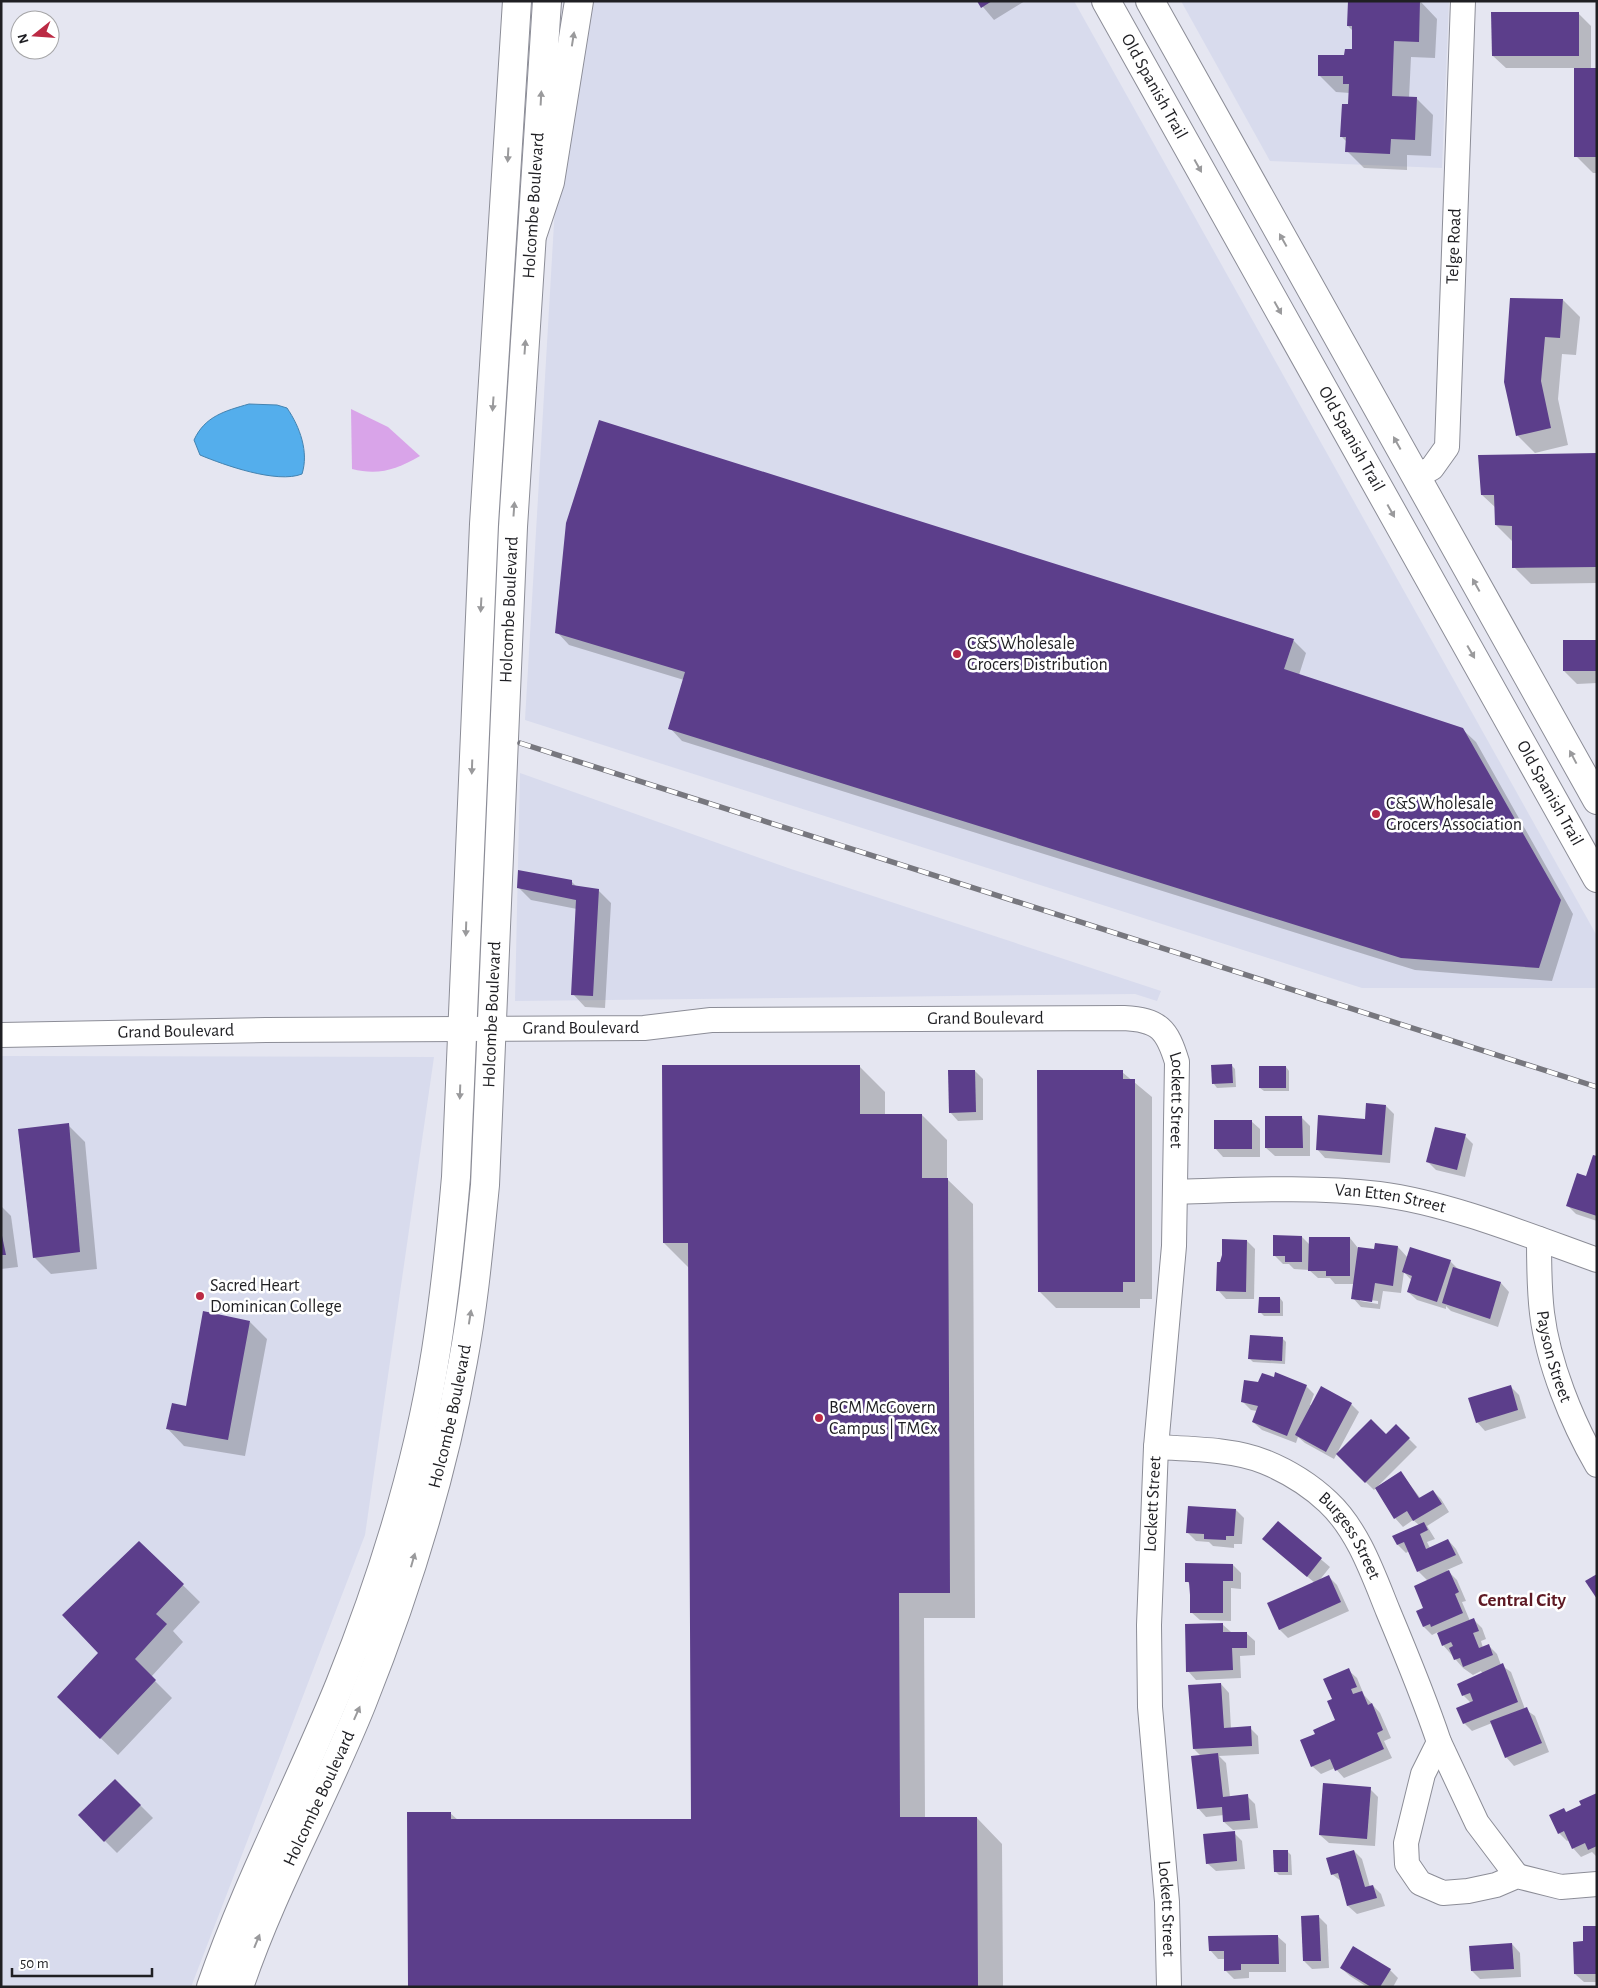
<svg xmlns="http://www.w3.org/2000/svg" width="1598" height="1988" font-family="'Alegreya Sans',sans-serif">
<rect width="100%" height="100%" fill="#e5e6f1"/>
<g fill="#d8dbed">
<path d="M567,1H1074L1597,936V988H1362L525,720Z"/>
<path d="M1181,1H1449L1442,168L1270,161Z"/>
<path d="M520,773L791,869L1161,991L1157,1001L1135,994L515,1001Z"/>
<path d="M1,1056L434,1057L365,1535L191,1987H1Z"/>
</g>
<path fill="#d9a4e9" d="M351,409L388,427L420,456C397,469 379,476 352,469Z"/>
<path fill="#54aeec" stroke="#4483b0" d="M249,404L277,405L287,408C300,427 309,452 302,474C277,484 224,465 200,455L194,440C205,416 225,411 249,404Z"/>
<g fill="#0003" fill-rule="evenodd">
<path d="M978,1H1025L994,20Z"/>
<path d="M1420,1L1437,19L1435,58L1411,57L1409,98H1416L1433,115L1431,156L1407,155V170L1364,168L1347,151V142L1342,137L1350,93L1336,92L1319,75L1353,51V31L1348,26Z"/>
<path d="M1578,13L1591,26V69H1597V173H1593L1576,156L1575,68H1506L1493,56Z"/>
<path d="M1563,300L1580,317L1576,355L1562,354L1558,399L1568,445L1535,453L1518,436L1506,382Z"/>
<path d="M600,421L1294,641L1306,653L1299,675L1462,729L1476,742L1573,914L1552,981L1415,970L682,741L670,728L684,680L569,645L557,632Z"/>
<path d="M1597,454V583L1531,584L1514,567L1513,542L1496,525V508L1482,495Z"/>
<path d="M1597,642V683L1577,684L1564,671Z"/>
<path d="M572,882L577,887L598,890L611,903L605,1008L585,1007L573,994L577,909L531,900L518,887Z"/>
<path d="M1231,1065L1235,1069L1236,1087L1217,1088L1214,1084L1213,1067Z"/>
<path d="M859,1066L885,1092V1115H922L947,1140V1179L973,1204L975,1618H924L925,1818H977L1002,1844L1003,1987H409L450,1813L458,1820H692L689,1268L664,1243Z"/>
<path d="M1286,1067L1289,1071V1091H1264L1260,1088Z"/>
<path d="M975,1071L983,1079V1120L958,1121L950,1112Z"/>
<path d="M1122,1072L1152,1097V1299H1140V1308H1056L1039,1291Z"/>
<path d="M1386,1106L1394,1114L1390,1163L1325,1158L1317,1149L1366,1120Z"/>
<path d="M1302,1118L1310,1126V1156H1275L1266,1148Z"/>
<path d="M1251,1121L1260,1129V1157H1223L1215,1148Z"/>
<path d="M68,1125L85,1142L97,1269L51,1274L34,1257Z"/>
<path d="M1465,1136L1473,1144L1465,1177L1436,1170L1427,1161Z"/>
<path d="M1597,1157V1221L1576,1214L1568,1206L1587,1177Z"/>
<path d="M1,1206L11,1216L18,1267L1,1269Z"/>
<path d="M1302,1237L1310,1245L1350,1238L1358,1248L1375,1251L1398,1247L1408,1258L1450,1261L1459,1270L1501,1283L1509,1292L1498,1327L1451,1311L1446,1306V1309L1417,1300L1408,1292L1412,1281L1404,1272L1401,1293L1383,1291L1380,1309L1361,1307L1353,1298L1355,1284H1335L1330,1278H1318L1309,1270L1294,1269L1289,1264H1283L1275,1256ZM1360,1299L1378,1301V1304L1360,1301Z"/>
<path d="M1247,1241L1255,1249L1254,1299H1226L1218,1290L1221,1263Z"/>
<path d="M1280,1298L1283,1302V1316H1264L1260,1312Z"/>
<path d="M250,1322L267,1339L245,1456L184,1446L167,1428L187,1407Z"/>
<path d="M1282,1338L1286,1342L1285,1364L1253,1362L1250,1359Z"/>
<path d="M1306,1386L1314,1394L1310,1405L1351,1404L1359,1412L1334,1459L1305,1443L1298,1437L1296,1443L1262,1430L1253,1422L1257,1411L1251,1410L1242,1401Z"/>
<path d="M1510,1386L1519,1395L1526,1418L1485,1431L1477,1422Z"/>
<path d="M1396,1426L1417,1447L1378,1486L1401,1473L1421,1499L1433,1491L1441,1499L1449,1512L1427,1526L1435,1539L1427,1542L1430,1548L1448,1540L1456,1549L1463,1563L1447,1570L1457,1580L1466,1601L1462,1602L1470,1621L1473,1619L1482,1628L1486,1639L1481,1641L1483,1648L1489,1646L1497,1654L1501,1665L1511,1672L1525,1709L1535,1716L1549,1752L1514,1766L1506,1757L1492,1723L1472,1731L1464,1723L1471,1703L1463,1695L1483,1675L1481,1671L1473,1675L1463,1668L1443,1645L1438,1632L1432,1635L1424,1627L1428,1581L1418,1571L1409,1551L1406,1553L1398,1545L1394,1536L1419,1525L1413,1520L1403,1527L1395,1518L1376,1488L1374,1490L1337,1454L1386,1435Z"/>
<path d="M1236,1510L1244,1518L1242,1544H1234V1548L1213,1546L1209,1542L1196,1541L1188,1533Z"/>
<path d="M1278,1523L1330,1567L1318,1582L1329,1577L1337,1585L1349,1611L1288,1638L1280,1630L1269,1604L1315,1583L1272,1547Z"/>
<path d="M139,1542L200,1602L173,1631L183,1642L151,1677L172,1698L118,1755L58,1697L100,1653Z"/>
<path d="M1233,1565L1241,1573V1589L1231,1588V1621L1200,1620L1191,1612L1190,1585L1187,1581Z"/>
<path d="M1222,1624L1231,1632L1246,1633L1255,1641V1655L1240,1656L1241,1678L1196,1680L1188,1671Z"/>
<path d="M1348,1670L1357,1678L1364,1695L1380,1713L1391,1738L1384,1741L1392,1758L1344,1778L1335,1768L1321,1774L1312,1766L1317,1734L1337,1721L1334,1699Z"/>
<path d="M1221,1684L1229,1693L1231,1729L1250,1728L1258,1736L1259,1754L1219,1756L1226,1763L1230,1797L1247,1796L1255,1804L1258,1828L1233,1830L1224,1822V1815L1206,1817L1198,1808L1201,1756L1194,1749Z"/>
<path d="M115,1780L153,1818L117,1853L79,1815Z"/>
<path d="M1370,1789L1378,1797L1375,1846L1329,1843L1320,1835Z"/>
<path d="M1597,1794V1857L1592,1852L1581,1857L1573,1848L1569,1840L1567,1841L1559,1833L1567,1813L1582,1806Z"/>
<path d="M1234,1833L1242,1841L1245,1869L1216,1871L1207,1863Z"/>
<path d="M1287,1851L1291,1855L1292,1875H1279L1275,1871Z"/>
<path d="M1354,1851L1362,1859L1370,1887L1373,1886L1381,1894L1385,1906L1357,1914L1348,1906L1342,1882L1332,1874Z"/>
<path d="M1319,1917L1327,1925L1329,1968L1312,1969L1304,1961Z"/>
<path d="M1597,1927V1982H1584L1575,1974L1585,1942Z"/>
<path d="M1277,1936L1286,1944V1972H1249V1978L1234,1979L1225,1970V1959H1218L1210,1950Z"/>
<path d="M1512,1944L1520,1953L1521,1977L1480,1979L1472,1971Z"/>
<path d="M1341,1968L1390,1970L1398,1978L1393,1987H1367L1350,1976Z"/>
</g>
<g fill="#5c3e8b">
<path d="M977,1H992L981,8Z"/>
<path d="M1348,1H1420L1419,42L1394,41L1392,96L1417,97L1415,140L1391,139L1390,154L1345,152L1346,137H1340L1342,104H1348L1349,84H1343V76H1318V55H1344L1345,49H1352V26H1347Z"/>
<path d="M1491,12H1579V56H1492Z"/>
<rect x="1574" y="68" width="23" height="89"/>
<path d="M1510,298L1563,299L1560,338L1545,337L1541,381L1551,428L1516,436L1504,382Z"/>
<path d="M599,420L1294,639L1284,669L1463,728L1561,900L1539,968L1401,958L668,729L685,672L555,633L566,523Z"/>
<path d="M1597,453V567L1512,568V526L1495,525L1494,495H1481L1478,455Z"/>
<rect x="1563" y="640" width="34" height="31"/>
<path d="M518,870L572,880V885L599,889L593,996L571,995L576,900L517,888Z"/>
<path d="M1232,1064L1233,1083L1212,1084L1211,1065Z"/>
<path d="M662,1065H860V1114H922V1178H948L950,1593H899L900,1817H977L978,1987H408L407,1812H451V1819H691L688,1243H663Z"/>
<rect x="1259" y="1066" width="27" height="22"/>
<path d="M948,1070H975L976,1112L949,1113Z"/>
<path d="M1037,1070H1123V1079H1135V1282H1123V1292H1038Z"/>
<path d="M1366,1103L1386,1105L1382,1155L1316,1150L1318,1115L1365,1119Z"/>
<path d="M1265,1116H1302L1303,1148H1265Z"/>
<rect x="1214" y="1120" width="38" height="29"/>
<path d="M69,1123L80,1252L33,1258L18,1129Z"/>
<path d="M1435,1127L1466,1134L1457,1170L1426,1162Z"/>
<path d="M1593,1155L1597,1156V1216L1566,1206L1577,1173L1586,1176Z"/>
<path d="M1,1231L6,1255H1Z"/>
<path d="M1273,1235L1302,1236V1262H1285V1256H1273Z"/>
<path d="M1309,1237H1350V1276H1326V1271H1308Z"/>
<path d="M1222,1239L1247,1240L1246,1292L1216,1291L1217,1262H1220L1222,1255Z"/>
<path d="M1375,1243L1398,1246L1393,1286L1375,1283L1372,1302L1351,1299L1358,1247L1374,1249Z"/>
<path d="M1410,1247L1451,1260L1437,1302L1407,1292L1412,1276L1402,1272Z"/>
<path d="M1453,1267L1501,1282L1490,1319L1442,1303Z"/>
<path d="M1259,1297H1280V1313H1258Z"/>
<path d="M203,1311L250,1321L228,1440L166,1429L172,1403L186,1406Z"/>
<path d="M1250,1335L1283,1337L1282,1361L1248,1359Z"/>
<path d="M1275,1372L1307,1385L1287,1436L1252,1422L1258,1406L1241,1402L1244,1380L1258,1382L1262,1373L1274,1377Z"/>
<path d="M1511,1385L1518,1410L1476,1423L1468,1398Z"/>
<path d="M1321,1386L1352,1403L1326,1452L1295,1435Z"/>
<path d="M1371,1419L1386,1434L1396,1424L1410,1438L1365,1483L1336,1454Z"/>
<path d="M1401,1471L1419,1498L1433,1490L1442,1504L1413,1521L1407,1511L1394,1519L1375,1488Z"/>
<path d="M1188,1506L1236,1509L1234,1536H1226V1540L1204,1539V1534L1186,1533Z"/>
<path d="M1278,1521L1322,1558L1307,1577L1262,1539Z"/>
<path d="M1424,1522L1428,1530L1420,1534L1426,1549L1448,1539L1456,1555L1417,1572L1404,1542L1397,1545L1392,1536Z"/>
<path d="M139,1541L184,1584L156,1614L167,1624L135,1659L156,1680L100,1739L57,1697L98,1653L62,1615Z"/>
<path d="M1185,1563L1233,1564V1581H1223V1613H1190V1595L1189,1582H1185Z"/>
<path d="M1449,1570L1459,1592L1455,1594L1463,1613L1431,1627L1430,1624L1423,1627L1416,1611L1423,1608L1414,1586Z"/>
<path d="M1597,1574V1599L1585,1581Z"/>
<path d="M1329,1575L1341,1602L1279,1630L1267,1603Z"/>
<path d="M1474,1618L1479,1631L1473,1633L1479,1648L1489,1644L1493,1655L1463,1667L1460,1658L1454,1660L1449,1648L1453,1646L1451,1642L1442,1646L1437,1633Z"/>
<path d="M1223,1623V1632H1247V1648H1232L1233,1670L1186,1672L1185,1624Z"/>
<path d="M1503,1663L1518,1702L1463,1724L1456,1708L1473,1701L1470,1693L1462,1696L1457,1684Z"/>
<path d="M1349,1668L1357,1687L1351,1689L1353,1694L1362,1691L1368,1705L1372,1703L1383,1730L1377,1733L1384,1749L1335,1771L1330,1759L1311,1767L1300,1740L1315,1734L1313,1730L1335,1720L1327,1701L1332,1699L1323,1679Z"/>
<path d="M1221,1683L1224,1728L1251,1726L1252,1746L1193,1749L1188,1685Z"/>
<path d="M1527,1707L1542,1743L1505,1758L1490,1721Z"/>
<path d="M1218,1753L1223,1797L1248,1794L1250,1820L1223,1822L1222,1807L1197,1809L1191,1756Z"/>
<path d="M115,1779L141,1805L104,1842L78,1815Z"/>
<path d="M1323,1783L1371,1787L1367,1839L1319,1835Z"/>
<path d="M1597,1793V1846L1588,1850L1585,1843L1572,1849L1564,1831L1558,1834L1549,1815L1564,1808L1566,1812L1581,1805L1579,1801Z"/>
<path d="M1235,1831L1237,1861L1206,1864L1203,1834Z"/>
<path d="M1273,1850H1288V1872H1274Z"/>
<path d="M1354,1850L1365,1887L1373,1885L1377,1898L1347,1906L1338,1873L1331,1875L1326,1858Z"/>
<path d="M1319,1915L1321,1961H1303L1301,1916Z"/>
<path d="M1583,1926H1597V1974H1574L1573,1942L1583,1941Z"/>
<path d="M1278,1935L1279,1964H1241V1970L1224,1971V1951H1209L1208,1936Z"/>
<path d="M1512,1943L1514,1969L1471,1971L1469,1946Z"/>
<path d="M1353,1946L1391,1969L1380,1987H1371L1340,1968Z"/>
</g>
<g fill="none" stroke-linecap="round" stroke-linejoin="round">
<g stroke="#8c8d97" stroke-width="26">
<g id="minor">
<path id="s1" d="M1416,477L1432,468L1447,447L1463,1"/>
<path id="s2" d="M1,1035L266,1030L644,1028L711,1020L1124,1018C1159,1020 1167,1029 1177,1062L1174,1246L1156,1447L1149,1625L1150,1707L1167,1902L1169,1987"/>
<path id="s3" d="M1175,1192C1243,1190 1312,1186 1379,1194C1449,1203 1530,1236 1597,1260"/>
<path id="s4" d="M1539,1239C1539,1264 1539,1288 1542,1313C1548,1363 1572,1422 1597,1465"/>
<path id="s5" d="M1156,1447C1189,1449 1234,1449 1265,1462C1287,1471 1310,1485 1328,1502C1358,1530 1373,1574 1388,1611C1406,1654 1424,1697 1439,1742L1423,1774L1406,1843L1407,1864L1420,1883L1443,1893L1468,1891L1496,1885L1517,1876L1561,1887L1597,1884"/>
<path d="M1439,1742L1477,1823L1517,1876"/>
</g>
</g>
<g stroke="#8c8d97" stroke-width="30">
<g id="major">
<path id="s6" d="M1106,1L1597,878"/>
<path d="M1150,1L1597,800"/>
<path d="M211,1987C247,1883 299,1785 340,1684C383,1577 418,1465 436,1351C445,1293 451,1235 456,1177L484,524L517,1"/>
<path id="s7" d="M239,1987C272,1889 324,1798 362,1703C406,1593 442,1478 463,1361C474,1303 479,1244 485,1185L513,527L547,1"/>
</g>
</g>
<g stroke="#8c8d97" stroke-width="30">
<path id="highway" d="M533,233L550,182L579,1"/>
</g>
<use href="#minor" stroke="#fff" stroke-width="24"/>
<use href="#major" stroke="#fff" stroke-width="28"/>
<use href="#highway" stroke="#fff" stroke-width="28"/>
<g stroke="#77777e" stroke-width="5.5">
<path id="rail" d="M520,743L1597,1087"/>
</g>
<use href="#rail" stroke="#fff" stroke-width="4" stroke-dasharray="11" stroke-linecap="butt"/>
</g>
<defs><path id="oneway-solid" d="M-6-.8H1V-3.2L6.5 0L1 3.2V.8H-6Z" transform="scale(1.25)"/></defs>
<g fill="#9a9a9c">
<use href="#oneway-solid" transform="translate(573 39) rotate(-81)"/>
<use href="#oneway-solid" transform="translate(541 98) rotate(-87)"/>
<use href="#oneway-solid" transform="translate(508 155) rotate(93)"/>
<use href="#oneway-solid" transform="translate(1198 166) rotate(61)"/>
<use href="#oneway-solid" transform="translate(1283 240) rotate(-119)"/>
<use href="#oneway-solid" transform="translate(1278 308) rotate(61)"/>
<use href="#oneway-solid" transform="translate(525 347) rotate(-86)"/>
<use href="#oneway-solid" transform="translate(493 404) rotate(94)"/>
<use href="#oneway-solid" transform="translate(1397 443) rotate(-119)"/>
<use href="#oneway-solid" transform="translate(514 509) rotate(-86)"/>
<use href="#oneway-solid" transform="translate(1391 511) rotate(61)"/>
<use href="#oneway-solid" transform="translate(1476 585) rotate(-119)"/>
<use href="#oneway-solid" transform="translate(481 605) rotate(93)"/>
<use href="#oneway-solid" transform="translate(1471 652) rotate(60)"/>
<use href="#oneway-solid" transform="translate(1573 757) rotate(-118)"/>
<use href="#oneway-solid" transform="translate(472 767) rotate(92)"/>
<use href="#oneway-solid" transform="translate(466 929) rotate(92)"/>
<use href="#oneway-solid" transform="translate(460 1092) rotate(92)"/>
<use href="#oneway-solid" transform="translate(470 1317) rotate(-81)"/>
<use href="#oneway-solid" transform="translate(413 1560) rotate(-74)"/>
<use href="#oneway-solid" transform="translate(357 1713) rotate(-66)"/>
<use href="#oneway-solid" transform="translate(257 1941) rotate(-68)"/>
</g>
<g fill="#bb2a44" stroke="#fff" stroke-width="2">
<circle cx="957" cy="654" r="5"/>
<circle cx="1376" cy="814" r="5"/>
<circle cx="200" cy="1296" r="5"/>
<circle cx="819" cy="1418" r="5"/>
</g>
<g text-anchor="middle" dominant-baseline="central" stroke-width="5" stroke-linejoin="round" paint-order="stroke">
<g font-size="18" fill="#1f1f23" stroke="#fff">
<text stroke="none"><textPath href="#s6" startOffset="98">Old Spanish Trail</textPath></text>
<text stroke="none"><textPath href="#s7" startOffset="1825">Holcombe Boulevard</textPath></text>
<text stroke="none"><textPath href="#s1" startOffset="245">Telge Road</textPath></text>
<text stroke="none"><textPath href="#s6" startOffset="502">Old Spanish Trail</textPath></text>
<text stroke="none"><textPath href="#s7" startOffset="1420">Holcombe Boulevard</textPath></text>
<text stroke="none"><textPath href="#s6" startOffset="908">Old Spanish Trail</textPath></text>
<text stroke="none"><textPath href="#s7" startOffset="1015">Holcombe Boulevard</textPath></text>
<text stroke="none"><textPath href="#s2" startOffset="985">Grand Boulevard</textPath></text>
<text stroke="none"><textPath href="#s2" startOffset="580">Grand Boulevard</textPath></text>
<text stroke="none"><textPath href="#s2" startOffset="175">Grand Boulevard</textPath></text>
<text stroke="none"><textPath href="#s2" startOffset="1238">Lockett Street</textPath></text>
<text stroke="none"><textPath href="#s3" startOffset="216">Van Etten Street</textPath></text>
<text stroke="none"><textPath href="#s4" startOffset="119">Payson Street</textPath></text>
<text stroke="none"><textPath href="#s7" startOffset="610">Holcombe Boulevard</textPath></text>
<text transform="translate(1153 1504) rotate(-87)">Lockett Street</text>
<text stroke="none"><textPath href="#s5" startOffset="226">Burgess Street</textPath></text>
<text stroke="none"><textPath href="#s7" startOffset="205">Holcombe Boulevard</textPath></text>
<text stroke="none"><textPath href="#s2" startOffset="2048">Lockett Street</textPath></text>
</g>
<g font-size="18" fill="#1f1f23" stroke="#fff" text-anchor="start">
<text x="967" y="644">C&amp;S Wholesale<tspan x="967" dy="21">Grocers Distribution</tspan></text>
<text x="1386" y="804">C&amp;S Wholesale<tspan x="1386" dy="21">Grocers Association</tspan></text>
<text x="210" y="1286">Sacred Heart<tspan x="210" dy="21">Dominican College</tspan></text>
<text x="829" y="1408">BCM McGovern<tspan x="829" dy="21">Campus | TMCx</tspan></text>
</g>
<g font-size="19" font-weight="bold" fill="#5e1923" stroke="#fff">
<text x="1522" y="1600">Central City</text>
</g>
</g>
<rect width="1598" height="1988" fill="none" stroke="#1f1f23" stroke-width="5"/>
<g transform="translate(35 35) rotate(253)"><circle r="24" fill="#ffffff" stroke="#a5a5a7"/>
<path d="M0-4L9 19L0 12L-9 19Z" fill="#bb2a44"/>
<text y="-8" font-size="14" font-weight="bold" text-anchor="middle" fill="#1f1f23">N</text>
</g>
<path d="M12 1968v8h140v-8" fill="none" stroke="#1f1f23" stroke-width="2.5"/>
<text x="20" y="1968" font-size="15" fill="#1f1f23" stroke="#ffffff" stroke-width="4" paint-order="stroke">50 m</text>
</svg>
